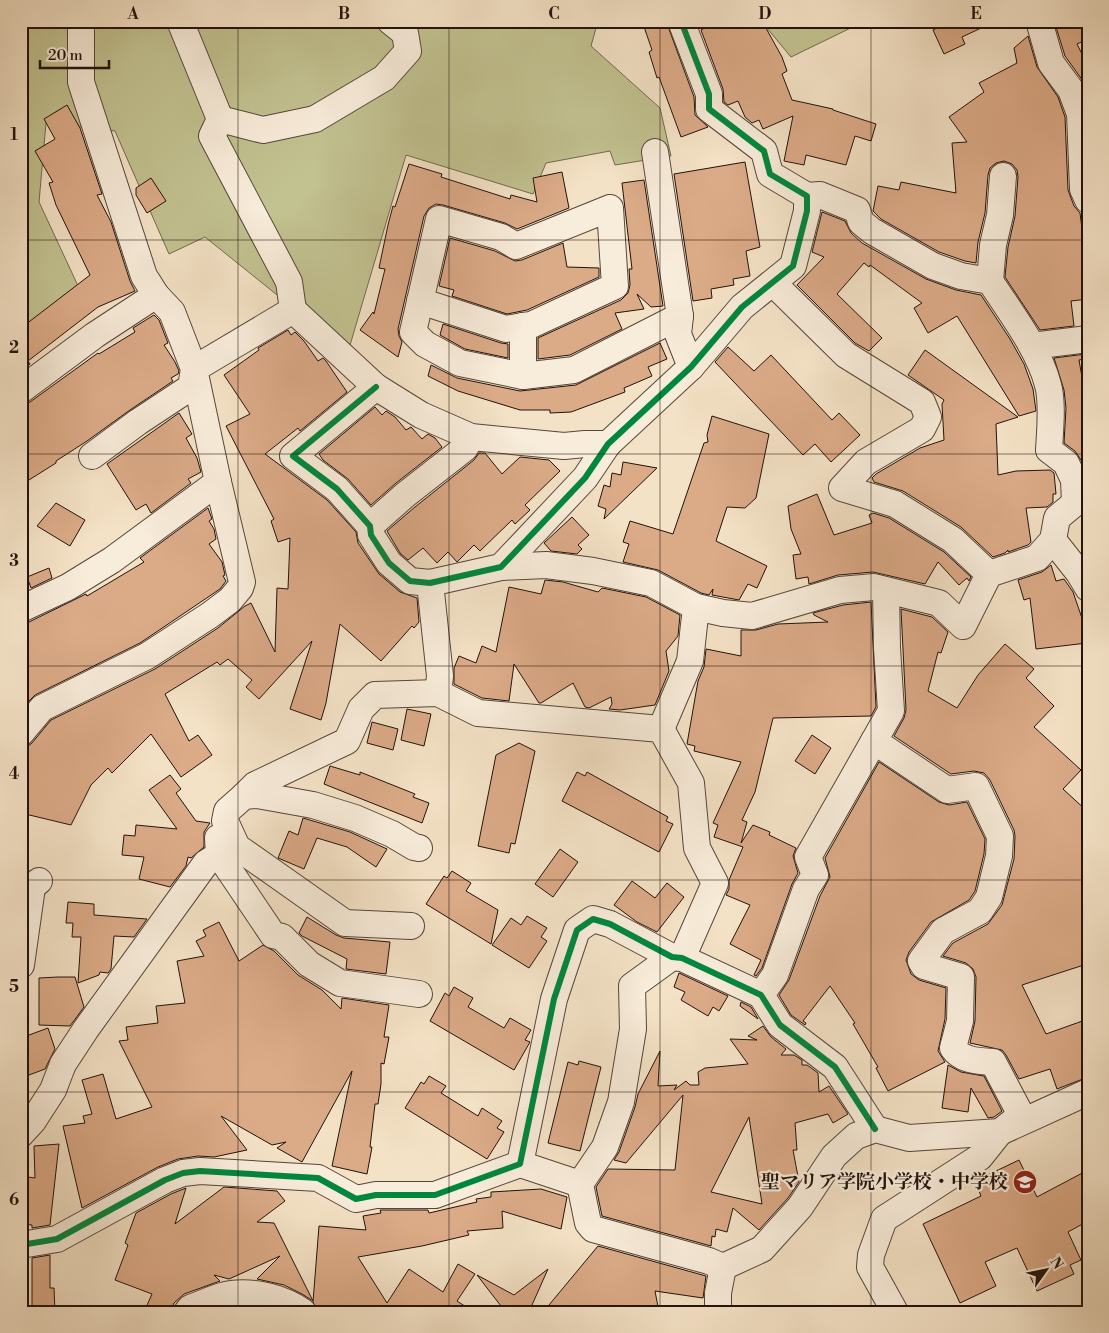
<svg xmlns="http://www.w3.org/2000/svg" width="1109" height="1333" font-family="'Libre Bodoni','Noto Serif JP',serif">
<rect width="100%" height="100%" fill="#f4e2c6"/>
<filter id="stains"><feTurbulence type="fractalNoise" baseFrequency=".004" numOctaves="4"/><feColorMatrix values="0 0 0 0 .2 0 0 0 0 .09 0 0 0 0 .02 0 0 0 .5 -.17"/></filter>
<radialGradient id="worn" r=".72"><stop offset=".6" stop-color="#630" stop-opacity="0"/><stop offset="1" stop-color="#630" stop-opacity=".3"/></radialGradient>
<g fill="#c2c190" stroke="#726a4e">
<path d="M21,21H598L591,46L660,108L671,156L615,165L610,151L546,163L533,194L406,155L348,352L205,237L169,254L115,131L46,123L39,202L79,288L21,334Z"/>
<path d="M761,21H865L791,57Z"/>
</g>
<g fill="#dbaa87" stroke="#22120c" fill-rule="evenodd">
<path d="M642,21H666L694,97L695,115L708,127L681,137L659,77L657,78L649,52L652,50Z"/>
<path d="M718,21H762L782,57L787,71L782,74L792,100L833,109V110L876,124L871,141L855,136L846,165L806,155L804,165L784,161L793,116L763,129L759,120L752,123L745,117L738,101L728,105L724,102L723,89L701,30Z"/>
<path d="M951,21H996L962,37L965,44L944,54L933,30Z"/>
<path d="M1070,21H1088V39L1077,44L1088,66V92L1083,81L1065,56L1056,27Z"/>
<path d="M1028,36L1037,67L1058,97L1065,117L1068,190L1074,206L1080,213L1084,244L1088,243V299L1071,301L1074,326L1040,330L1005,277L1008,247L1015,216L1018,177L1017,170L1012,164L1004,161L996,163L990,168L988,175L985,213L978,242L976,263L965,261L939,252L881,219L873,211L878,186L899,190L901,182L956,193L952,143L967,142L949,117L984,92L979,83L1017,63L1014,48Z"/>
<path d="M67,105L80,128L102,194L97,195L111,222L130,281L135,291L98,307L28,361L30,364L21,371V328L90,275L56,205L49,183L53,182L35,151L55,139L44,119Z"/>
<path d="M745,162L760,247L746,251L750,276L733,279L734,285L711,289L712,298L693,301L674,174Z"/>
<path d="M409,164L442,174L441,177L510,199L511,195L537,202L533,178L562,172L569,208L517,229L505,223L443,205L436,204L429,208L424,216L398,329L399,336L402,342L398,357L360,330L373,312L374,314L385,269L379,268L388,225L393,206L395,207Z"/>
<path d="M151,178L166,201L147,213L136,195V188Z"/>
<path d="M644,180L663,306L651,307L637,294L644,309L615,313L622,329L570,355L538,359V338L621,300L628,293L630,285L629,269H632L622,183Z"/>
<path d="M822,212L845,221L851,233L862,243L926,279L956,290L981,295L1010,339L1024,364L1033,389L1036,411L1019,416L957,316L928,333L914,308L922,303L870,265L869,267L864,263L837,294L882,338L869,351L855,343L797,285L824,257L812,252Z"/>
<path d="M450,238L495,251L515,261L522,260L563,243L567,267L599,268V277L527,310L507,314L452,296L454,290L439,286Z"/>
<path d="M154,315L159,320L168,343L164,345L175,362L179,371L178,374L171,378L173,381L130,410L87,441L56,461V463L21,485V405L30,402L98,353L99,354L135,332L133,328Z"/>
<path d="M443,324L501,343L508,344V358L465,349L440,335Z"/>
<path d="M288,330L291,335L295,332L304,341L318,361L323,358L326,361L347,392L300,431L298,428L265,454L327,500L356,532L358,543L379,574L400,592L417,598L419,622L414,628L412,626L381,661L340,624L326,703L321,720L290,709L312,641L259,699L246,687L252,680L228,659L220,665L217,662L165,694L189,741L198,735L212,755L181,777L151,734L112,773L108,768L91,785L71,825L21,813V748L27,747L32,743L51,720L155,669L218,628L245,606L251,603L275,652L277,588L288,589L290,538L278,542L271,521L274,519L226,426L250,414L224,375L259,350L258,348Z"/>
<path d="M660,343L667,359L648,367L652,376L624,388L625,392L571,412L550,413V410H520L458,391L428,376L431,365L457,378L520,391L576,385Z"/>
<path d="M728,347L754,371L771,355L832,420L839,413L860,435L831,462L815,444L803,455L715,362Z"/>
<path d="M925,350L1018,417L996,424L998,475L1016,471L1050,470L1054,473L1056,494H1053V502L1047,507L1026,508L1031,542L1028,545L1008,552V550L1005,553L993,557L961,527L903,491L874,482L872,478L876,474L920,448L944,440L942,404L944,400L908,375Z"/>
<path d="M1086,354L1087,359L1079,360L1086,400L1088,399V461L1083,463L1075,451L1064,443L1066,408L1064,390L1054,358Z"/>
<path d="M375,407L382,415L386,411L395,417L406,430L411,427L422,439L428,434L435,438L442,447L396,483L371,505L348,479L323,460L319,454Z"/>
<path d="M179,413L192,434L186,438L197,458L201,472L188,479L191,483L151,513L146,504L136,510L107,464Z"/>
<path d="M712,416L769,434L756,498L745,508L727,507L716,541L767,566L757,588L748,584L739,600L712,595L713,589L709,595L701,593L658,570L623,562L629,544L623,542L630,521L673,534L704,443L708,442L707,435Z"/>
<path d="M479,453H485L502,474L520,457L549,460L560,471L525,505L530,510L515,524L512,520L480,551L474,545L457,562L448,552L437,563L423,548L408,560L400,553L387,531L415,507L474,460Z"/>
<path d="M623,462L657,468L604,519L606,509L598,506L604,485L610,487L612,473L621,475Z"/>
<path d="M817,494L834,535L872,523L869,515L873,513L889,518L944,552L971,577L969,581L967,578L959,585L938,562L925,584L873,572L838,575L809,584L808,577L796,579L793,555L801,554L791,529L788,506Z"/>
<path d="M56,503L85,520L70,546L37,526Z"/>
<path d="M208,508L212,519L209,521L214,529L216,539L209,544L222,562L225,575L223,576L226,581L220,589L140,643L35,695L21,709V624L27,623L86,594L87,596L144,562L140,558Z"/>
<path d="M572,517L589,535L578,545L582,549L577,554L551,551L544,543Z"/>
<path d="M1051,565L1056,581L1064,579L1073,592L1085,627L1087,643L1036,649L1030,598L1024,600L1018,580L1042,572Z"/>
<path d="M49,568L52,578L31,588L27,577Z"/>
<path d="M545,580L563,582L598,592L602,588L646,597L680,615L678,636L666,651L669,671L655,705L620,710L609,709L612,704L611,697L589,708L585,707L573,683L541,703H539L514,664L509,701L482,698L454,684V668L459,656L476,663L482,646L496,652L509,587L541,594Z"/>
<path d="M871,602L876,707L871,716L773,718L755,792L742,820L747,822L741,843L753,825L770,832L769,835L796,848L793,856L798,873L792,884L762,968L756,976L754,975L761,960L730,944L750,905L726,895L729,889V880L743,847L714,837L718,825L713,823L741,762L694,751L695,746L687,744L698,681L704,667L706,649L741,656V630H756L778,624L828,622L814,615L813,613L843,605Z"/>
<path d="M901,609L932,617L948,632L941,653L938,652L928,691L957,708L978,675L1005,644L1034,669L1026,678L1054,706L1034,727L1081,770L1063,789L1088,812V910L1086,912L1087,964L1022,985L1046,1034L1088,1019V1077L1057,1089L1050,1069L1019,1079L1006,1055L1002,1050L970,1043L975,1021L976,977L973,969L966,963L943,956L953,943L988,924L1002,905L1014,859L1015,836L1014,830L990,780L984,773L974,771L951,774L894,736L904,718L906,710Z"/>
<path d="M407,709L431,714L424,746L401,740Z"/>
<path d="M372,722L398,729L393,750L367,743Z"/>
<path d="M812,735L831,748L815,774L795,761Z"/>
<path d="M519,743L535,751L515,844L511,843L509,853L478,846L496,755Z"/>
<path d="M879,762L939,802L949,805L967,802L985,839L984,854L975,891L969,900L931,922L909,952L906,960L911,974L919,980L946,988L945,1019L938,1051L945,1062L888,1091L876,1068L878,1067L853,1024L855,1023L830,986L803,1021L806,1023L805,1025L791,1015L779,995L789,980L820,896L830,877L825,858Z"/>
<path d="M330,766L360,775V772L415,794L413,797L429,803L422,823L324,784Z"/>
<path d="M577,772L585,776L587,772L668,817L666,821L673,824L659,852L562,801Z"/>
<path d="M170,775L181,789L176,793L196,821L210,823L204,832V847L191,858L188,857L186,866L170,887L139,879L144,857L122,855L124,835L135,836L136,825L177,829L149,790Z"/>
<path d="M303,818L350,832L387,849L376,867L347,847L317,838L304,869L278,858L289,831L298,835Z"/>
<path d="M560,849L578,862L553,897L535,884Z"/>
<path d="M452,871L471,883L466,891L498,910L491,944L426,904L444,876L447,878Z"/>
<path d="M632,881L655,898L667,883L684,897L657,932L637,922L614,905Z"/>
<path d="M68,902L94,904V915L147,919L134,937L114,936L111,969L108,973L100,972L99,975L78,983L81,937H72L73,923H66Z"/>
<path d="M527,916L547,928L541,937L547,941L529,968L492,945L511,918L521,925Z"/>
<path d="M307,917L336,935L344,938L390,942L386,974L346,969L347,959L302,936L299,933Z"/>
<path d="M219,922L239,961L263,945L274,951L298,975L322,990L341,1009L342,998L389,1005L384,1037H389L384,1064L381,1063V1084L378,1104H375L370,1147H372L367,1174L332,1166L352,1071L302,1162L277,1148L286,1142L272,1145L221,1116L247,1150L214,1157L198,1156L178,1159L158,1167L82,1208L63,1126L85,1123L83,1116L92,1114L82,1080L103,1074L116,1119L152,1107L119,1041L128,1040L126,1027L158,1023L156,1006L185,1003L177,961L204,956L196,941L206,936L203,930Z"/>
<path d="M679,973L728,996L719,1011L713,1007L708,1016L681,1000L685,992L674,987Z"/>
<path d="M58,977H75L84,1007L70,1026L39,1025V978Z"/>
<path d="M454,987L473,998L468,1007L504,1028L510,1018L531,1030L525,1040L530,1042L514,1070L430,1021L445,993L449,996Z"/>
<path d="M741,1002L751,1007L758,1019L740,1006Z"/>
<path d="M763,1026L771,1037L786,1049L781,1055H794L802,1060V1065H807L818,1073L819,1092L829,1086L848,1114L833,1123L828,1114L795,1123L797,1150H793L799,1182L788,1198L759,1230L733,1208L727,1232L716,1229L715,1237L712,1236L711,1246L602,1216L596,1187L608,1169L675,1170L683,1095L626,1163L614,1160L619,1152L635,1107L638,1094L660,1051L658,1086L677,1085L674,1090L686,1081L690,1085H699L698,1072L705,1068L748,1064L730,1039L757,1040L748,1036ZM749,1117L762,1204L711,1192Z"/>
<path d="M48,1028L55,1049L45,1069L29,1075L21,1053V1038Z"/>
<path d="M579,1061L601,1067L580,1151L548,1143L568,1062L578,1065Z"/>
<path d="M948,1065L961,1072L984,1076L1002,1111L994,1117L988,1118L971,1088L968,1112L942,1108Z"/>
<path d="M429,1076L446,1086L441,1093L478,1116L482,1108L502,1121L497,1128L504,1132L487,1159L405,1108L421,1082L424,1084Z"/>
<path d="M59,1144L50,1225L32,1228V1225L23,1224L28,1177L35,1178L34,1146Z"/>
<path d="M1019,1160L1037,1197L1088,1170V1221L1068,1232L1081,1260L1070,1265L1074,1274L1037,1291L1017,1248L985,1262L996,1286L960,1303L923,1224L981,1196L975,1181Z"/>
<path d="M224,1187L277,1191L285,1201L257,1222L274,1223L313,1301L302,1294L284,1285L257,1279L280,1256L229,1279L214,1275L220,1281L184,1294L174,1303L170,1312H144L152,1294L115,1280L128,1245L125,1243L136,1213L171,1194L186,1188L175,1224Z"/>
<path d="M541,1189L567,1197L561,1229L502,1211L503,1228L467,1231L469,1235L422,1246L358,1257L387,1303L409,1269L443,1292L458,1264L475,1274L457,1301L474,1312H320L317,1310L313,1302L319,1226L366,1230L363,1216L381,1213L380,1210H428L429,1213L477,1202L476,1199L491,1197V1192Z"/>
<path d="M598,1246L706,1276L703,1298L655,1291L659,1312H493L501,1306L477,1275L514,1295L548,1269L532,1305L544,1311Z"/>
<path d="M50,1255V1288H54L55,1312H32V1258Z"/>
</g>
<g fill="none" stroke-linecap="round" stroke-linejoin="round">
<g stroke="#56463a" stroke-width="28">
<g id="minor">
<path d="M81,21V82L144,276L156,295L172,312L194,369L191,387L138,422L92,456"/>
<path d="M180,21L220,119L212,136L289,282L293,310"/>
<path d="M1039,21L1051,63L1071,90L1080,114L1083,189L1088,200"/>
<path d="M220,119L263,130L315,119L384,78L408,51L405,33L390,21"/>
<path d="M655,152L680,316L678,334L691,367"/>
<path d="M807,196L820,195L857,210L861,222L872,231L933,266L961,276L990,281C1010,312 1039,349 1048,385C1053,402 1050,431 1049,450L1066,463L1074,480L1075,503"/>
<path d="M990,281L993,245L1000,215L1003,176"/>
<path d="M773,283L846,355L922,402L928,417L922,429L866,462L842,488L895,504L953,540L989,574"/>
<path d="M420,301L506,329L523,326V376"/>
<path d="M523,326L531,325L615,286L610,208L516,246L501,237L439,219L413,332L425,344L460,363L523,376L574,370L680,316"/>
<path d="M1032,346L1088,339"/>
<path d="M376,387L293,456L337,489L370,526L371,535L389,563L410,581L430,583L501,567L585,478L608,444L691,367L742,307L793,266L807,211V196L770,174L764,151L709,109V94L681,21"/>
<path d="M21,390L95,335L156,295"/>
<path d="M370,526L405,495L465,448L471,437"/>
<path d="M1053,540L1079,573L1088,588"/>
<path d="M501,567L546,565L593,571L651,583L696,607L723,613L752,616L840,590L874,587L939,603L963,626L989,574L1037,558L1053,540L1057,518L1075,503L1088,499"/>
<path d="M430,583L440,676L438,693"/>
<path d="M21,609L68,587L112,560L218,482L194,369L293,310L376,387L421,415L471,437L564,446L585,444H608"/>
<path d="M661,729L690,661L696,607"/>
<path d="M21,733L42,708L147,656L210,615L230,600L240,588L242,582L218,482"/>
<path d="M874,741L947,790L976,786L1000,836L999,856L989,897L980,911L943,931L921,961L924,966L961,977L960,1021L953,1048C962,1061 978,1061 993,1062L1021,1115L1000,1132L980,1157L884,1219L871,1255L870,1267L895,1312"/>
<path d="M244,796L255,785L347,741L361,709L375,695L438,693L478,713L661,729L691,783L697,848L715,883L682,958"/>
<path d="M218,838L219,855L273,935L282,937L309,964L340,983L419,994"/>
<path d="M411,926L345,923L237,847L225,821L227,811L244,796L257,795L313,805L355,818L392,834L414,847L419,848"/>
<path d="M672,957L632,986L633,1029L621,1102L605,1147L580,1184L588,1223L593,1229L709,1261L723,1267"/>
<path d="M21,965L32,887L39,881"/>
<path d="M761,995L775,975L806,889L815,875L808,857L891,711L887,648L886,591"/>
<path d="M21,1134L33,1121L53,1090L63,1064L86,1029L206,863L219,855"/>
<path d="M520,1164L580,1184"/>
<path d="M21,1245L57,1239L165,1180L183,1173L200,1171L318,1178L356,1199L376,1195H435L520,1164L554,999L577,930L593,919L610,924L672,957L682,958L761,995L780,1025L835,1067L875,1129"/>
<path d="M187,1312L190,1308C202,1304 219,1295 231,1294C256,1291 284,1298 303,1312"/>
<path d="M718,1312V1293L723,1267L762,1249L800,1207L834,1156L856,1136L875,1129L909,1138L1000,1132L1088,1092"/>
</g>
</g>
<use href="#minor" stroke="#f8ecda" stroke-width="26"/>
<g stroke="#f8ecda" stroke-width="9">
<g id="cycleway">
<path d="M376,387L293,456L337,489L370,526L371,535L389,563L410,581L430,583L501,567L585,478L608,444L691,367L742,307L793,266L807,211V196L770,174L764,151L709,109V94L681,21"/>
<path d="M21,1245L57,1239L165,1180L183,1173L200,1171L318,1178L356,1199L376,1195H435L520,1164L554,999L577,930L593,919L610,924L672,957L682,958L761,995L780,1025L835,1067L875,1129"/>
</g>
</g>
<use href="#cycleway" stroke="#00873e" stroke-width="6"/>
</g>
<path fill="none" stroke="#22120c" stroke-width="1" stroke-opacity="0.55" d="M238,21V1312M449,21V1312M660,21V1312M871,21V1312M21,240H1088M21,454H1088M21,666H1088M21,880H1088M21,1092H1088"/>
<defs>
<g id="school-disc" transform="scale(1.25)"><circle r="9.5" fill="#8f2418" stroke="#f8ecda"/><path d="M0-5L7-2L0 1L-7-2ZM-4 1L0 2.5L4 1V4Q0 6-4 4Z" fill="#fff"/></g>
</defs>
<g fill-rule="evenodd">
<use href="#school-disc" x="1025" y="1182"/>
</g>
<g text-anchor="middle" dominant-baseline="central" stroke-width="4.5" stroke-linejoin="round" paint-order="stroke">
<g font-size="19" font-weight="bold" fill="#22120c" stroke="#f8ecda" text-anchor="end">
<text x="1008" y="1182">聖マリア学院小学校・中学校</text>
</g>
</g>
<rect width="1109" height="1333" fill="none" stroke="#f4e2c6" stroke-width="55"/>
<g transform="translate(1046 1270) rotate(57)" stroke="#f8ecda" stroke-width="4" paint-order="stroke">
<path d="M0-4L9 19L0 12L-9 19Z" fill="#22120c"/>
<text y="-8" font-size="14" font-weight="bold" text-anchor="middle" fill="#22120c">N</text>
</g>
<path d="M40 60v8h69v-8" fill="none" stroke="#22120c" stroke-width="2.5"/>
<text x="48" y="60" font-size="15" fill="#22120c" stroke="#f8ecda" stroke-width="4" paint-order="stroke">20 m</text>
<rect x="28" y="28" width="1054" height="1278" fill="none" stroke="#22120c" stroke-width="2"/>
<g font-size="16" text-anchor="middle" font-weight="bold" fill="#22120c">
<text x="133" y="19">A</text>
<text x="344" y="19">B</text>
<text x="554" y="19">C</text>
<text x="765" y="19">D</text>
<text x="976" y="19">E</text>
<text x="14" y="140">1</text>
<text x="14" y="353">2</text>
<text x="14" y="566">3</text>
<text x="14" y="779">4</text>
<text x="14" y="992">5</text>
<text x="14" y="1205">6</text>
</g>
<rect width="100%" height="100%" filter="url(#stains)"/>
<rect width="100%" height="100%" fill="url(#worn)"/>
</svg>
